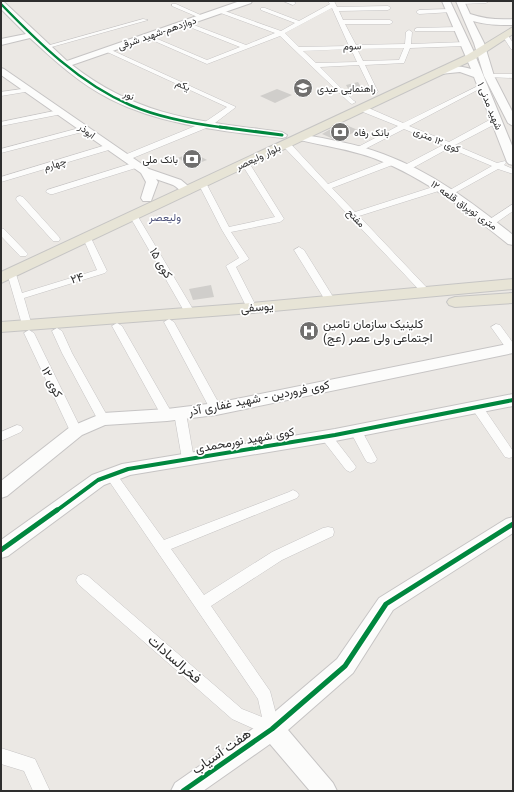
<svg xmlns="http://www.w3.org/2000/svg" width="514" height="792" font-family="Helvetica,Vazirmatn,sans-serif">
<rect width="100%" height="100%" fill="#ebe8e4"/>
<g fill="#d0cecb">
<path d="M358,82L362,89L351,94L346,85Z"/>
<path d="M277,89L292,95L275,103L260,96Z"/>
<path d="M341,123L358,130L338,141L322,134Z"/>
<path d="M192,152L207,160L191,166L178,158Z"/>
<path d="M211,285L214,297L193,300L189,289Z"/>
</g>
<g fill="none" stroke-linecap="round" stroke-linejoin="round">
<g stroke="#c6c4c4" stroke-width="1">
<g id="street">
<path d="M283,1H292L296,3L293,5Z"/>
<path d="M328,1H334L337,7L388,6L391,8L388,10L339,11L343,20H390L393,22L390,24H345L356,45L405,44L406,32L409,30L412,32L411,44L465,42L468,44L465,46L410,48L404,63L365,65L378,92L375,94L372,92L359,65L320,67L354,101L356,102L352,104L350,103L280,36L207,64L143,36L148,35L207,60L240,47L182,24V22H186L246,45L275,33L218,12V10H222L281,31L295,23L261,10V8H265L299,21L330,4ZM332,8L349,46L299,47L285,33ZM404,48L399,60L363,61L357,49ZM351,49L357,62L316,63L303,51Z"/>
<path d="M458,1H489L486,3L460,4L458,3Z"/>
<path d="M172,4H176L205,17L200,18L172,6Z"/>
<path d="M450,9L452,10V12L419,14L416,12L419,10Z"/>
<path d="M143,19L148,20L48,48L43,47Z"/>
<path d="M417,28L458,27L461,29L458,31H415V29Z"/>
<path d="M505,33L507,34L513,43V50L511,49L502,35Z"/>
<path d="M105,49H109L236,107L211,126L128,160H122V156L205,122L227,107L105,51Z"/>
<path d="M489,74H513V78L487,77L486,76Z"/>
<path d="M480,85L485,86L409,126L449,142L493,118H499V122L455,145L497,163L505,161L506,163L504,165L513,169V174L498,169L451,195H448L447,193L448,191L492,166L449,148L409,170H403V166L443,145L404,129L361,151H358L354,149L398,126L358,110V106H364L403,123Z"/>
<path d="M29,88L32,90L31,91L1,96V92Z"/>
<path d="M59,110L63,112L62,114L1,126V122Z"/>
<path d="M83,127H86V131L1,153V149Z"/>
<path d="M283,142H289L328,184L389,160H395V164L332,188L355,212L439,185H445V189L359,216L429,290L431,292L429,294H423L283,146Z"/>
<path d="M106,145H109L113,147L112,149L1,182V177Z"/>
<path d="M242,161H248L284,219L280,222L231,232L249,259L236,267L257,308L252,311L247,308L226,266L239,258L222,230L198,183L199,181H205L229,227L275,217L241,163Z"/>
<path d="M133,163H136L140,165L139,167L53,194H50L46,192L47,190Z"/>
<path d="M20,196L23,197L59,237L60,239L59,241H53L17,201L16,199L17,197Z"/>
<path d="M513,204V211L493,225H487L486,223L487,221Z"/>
<path d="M133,212L137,215L194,311L192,313L189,314L184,311L129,215Z"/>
<path d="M1,228L4,229L26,252L28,254L26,256H20L1,236Z"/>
<path d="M87,235L91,238L107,271L105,273L24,298L32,326L27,329L23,328L7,273L9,271H15L22,293L97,270L83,238Z"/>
<path d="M299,247L304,250L335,300L333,302H327L325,300L294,250Z"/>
<path d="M169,319L174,322L222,409L220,412H212L210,409L164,322Z"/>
<path d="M117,323L122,326L173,415L171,418H163L161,415L112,326Z"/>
<path d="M496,324L500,325L513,343V352L508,351L491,327Z"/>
<path d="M57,328L62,331L72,353L109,419L107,422H99L62,353L52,331Z"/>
<path d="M29,330L34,333L82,431L80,434L76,435L72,434L70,431L24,333Z"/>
<path d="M477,403L481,404L513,451V457L509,458L505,457L473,410L471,407L473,404Z"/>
<path d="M180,409L184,410L186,413L194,459L192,462L188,463L184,462L182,459L174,413L176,410Z"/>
<path d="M17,425L21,426L23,429L21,432L1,441V432Z"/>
<path d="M356,427L360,428L362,431L377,459L375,462L371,463L367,462L365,459L350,431L352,428Z"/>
<path d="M326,432L330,433L354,464L356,467L354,470L350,472L346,470L322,439L320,436L322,433Z"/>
<path d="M111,470L115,472L164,540L289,492L293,490L297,492L299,495L297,498L171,549L204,595L272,552L323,528L328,527L333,528L334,532L333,536L282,560L211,606L270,691L280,729L277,734L272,737L232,719L78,584L76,580L78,576L83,574L88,576L242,709L262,717L258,699L107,478L105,475L107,472Z"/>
<path d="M1,748L35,759L50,791H33L24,771L1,764Z"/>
</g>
</g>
<g stroke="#c6c4c4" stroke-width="2">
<g id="secondary">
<path d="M240,1H252L251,3L72,65C140,118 200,121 282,132L287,135L286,137L282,138C224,131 163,126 110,99C80,84 55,61 30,38L1,45V39L26,34L1,9V2H4L67,61Z"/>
<path d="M442,1H450L473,50L513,148V165L509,164L507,162L474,77L460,72L440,74L435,71C443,64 462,66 471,69Z"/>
<path d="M456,1H464L470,14C485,19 498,20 513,19V25C499,25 487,25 473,21L484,43L494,76L513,113V126L508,123L484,76L474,43Z"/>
<path d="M1,68L4,69L149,169L181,180L193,190L191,193C183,195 180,189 173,185C168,183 161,181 156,179L158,182L151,201H143L141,198L146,182L141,173L1,75Z"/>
<path d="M300,134C328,139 357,144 383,154C432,172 473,203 513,235V245L508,244C467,211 425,178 376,159C350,149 323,146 296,139L295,137Z"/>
<path d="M513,343V353L216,415L167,421L105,425L82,435L7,496L1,498V481L70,427L103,413L167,409L216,403Z"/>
<path d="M513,394V406L335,441L130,475L104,485L8,556L1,558V540L92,475L122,464L335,429Z"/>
<path d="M513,517V533L393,610L353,673L288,730L333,783L337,791H310L270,744L203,791H171L175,783L264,721L337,659L379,598L506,519Z"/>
</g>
</g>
<g stroke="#c6c5c4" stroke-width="2">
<g id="primary">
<path d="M513,27V34L475,59L1,283V272L467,55Z"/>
<path d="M513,279V289L252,313L1,332V322L252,303Z"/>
<path d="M513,293V303L455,307L449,305L447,302L449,299L455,297Z"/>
</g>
</g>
<use href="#street" fill="#fcfcfb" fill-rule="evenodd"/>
<use href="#secondary" fill="#fcfcfb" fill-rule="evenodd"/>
<use href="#primary" fill="#e7e4d6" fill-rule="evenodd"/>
<g stroke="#fff" stroke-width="4">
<path id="cycleway-far3" d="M1,4C39,43 79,83 130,105C160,118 194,124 227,128"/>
</g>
<g stroke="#fff" stroke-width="5">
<path id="cycleway-far2" d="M220,127L282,135"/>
</g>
<g stroke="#fff" stroke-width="6">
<path id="cycleway-far1" d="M56,511L98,480L128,469L335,435L513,400"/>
</g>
<g stroke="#fff" stroke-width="8">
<g id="cycleway">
<path d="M1,550L57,510"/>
<path d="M183,791L272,729L345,666L386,604L513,524"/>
</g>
</g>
<use href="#cycleway-far3" stroke="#00873e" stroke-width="2.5"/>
<use href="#cycleway-far2" stroke="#00873e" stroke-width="3"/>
<use href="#cycleway-far1" stroke="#00873e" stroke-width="4"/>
<use href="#cycleway" stroke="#00873e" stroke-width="5"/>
</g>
<defs>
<g id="school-disc" transform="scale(1)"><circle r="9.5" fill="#706f6e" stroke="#fff"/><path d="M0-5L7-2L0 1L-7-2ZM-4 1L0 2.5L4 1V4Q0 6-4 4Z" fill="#fff"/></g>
<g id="bank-disc" transform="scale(1)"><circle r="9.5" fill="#706f6e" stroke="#fff"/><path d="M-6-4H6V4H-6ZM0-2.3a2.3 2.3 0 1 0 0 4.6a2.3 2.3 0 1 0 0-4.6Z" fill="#fff"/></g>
<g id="hospital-disc" transform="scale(1)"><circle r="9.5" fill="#706f6e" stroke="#fff"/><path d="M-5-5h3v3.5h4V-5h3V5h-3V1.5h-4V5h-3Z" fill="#fff"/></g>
</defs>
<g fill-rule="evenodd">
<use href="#school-disc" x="303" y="88"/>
<use href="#bank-disc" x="340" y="132"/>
<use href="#bank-disc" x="192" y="159"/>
<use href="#hospital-disc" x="309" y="331"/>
</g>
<g text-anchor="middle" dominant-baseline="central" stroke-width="3.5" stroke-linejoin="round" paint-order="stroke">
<g font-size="10" fill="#2e2e2e" stroke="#fff">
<text transform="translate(157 33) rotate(-19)">دوازدهم-شهید شرقی</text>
<text transform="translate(352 46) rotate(-2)">سوم</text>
<text transform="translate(183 85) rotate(24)">یکم</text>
<text transform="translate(129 95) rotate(25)">نور</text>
<text transform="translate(490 106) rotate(68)">شهید مدنی ۱</text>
<text transform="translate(87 131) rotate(36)">ابوذر</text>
<text transform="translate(437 140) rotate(23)">کوی ۱۲ متری</text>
<text transform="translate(258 157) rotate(-25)">بلوار ولیعصر</text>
<text transform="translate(55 164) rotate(-17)">چهارم</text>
<text transform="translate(464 205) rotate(35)">۱۲ متری توپراق قلعه</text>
<text transform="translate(356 218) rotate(47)">مفتح</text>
</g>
<g font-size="10" fill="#2e2e2e" stroke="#fff" text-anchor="start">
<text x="317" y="88">راهنمایی عیدی</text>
<text x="354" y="132">بانک رفاه</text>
<text x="178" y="159" text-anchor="end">بانک ملی</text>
</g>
<g font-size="11" fill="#50557d" stroke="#fff">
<text x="165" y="217">ولیعصر</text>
</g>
<g font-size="12" fill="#2e2e2e" stroke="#fff">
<text transform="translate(161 263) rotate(60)">کوی ۱۵</text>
<text transform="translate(77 278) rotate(-17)">۲۴</text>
<text transform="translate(257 307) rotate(-5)">یوسفی</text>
<text transform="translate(52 382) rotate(64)">کوی ۱۲</text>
<text transform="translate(259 398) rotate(-11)">کوی فروردین - شهید غفاری آذر</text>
<text transform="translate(245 440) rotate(-10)">کوی شهید نورمحمدی</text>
</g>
<g font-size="12" fill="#2e2e2e" stroke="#fff" text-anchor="start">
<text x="323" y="324">کلینیک سازمان تامین<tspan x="323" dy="14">اجتماعی ولی عصر (عج)</tspan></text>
</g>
<g font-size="14" fill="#2e2e2e" stroke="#fff">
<text transform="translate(175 659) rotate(41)">فخرالسادات</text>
<text transform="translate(221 751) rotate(-35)">هفت آسیاب</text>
</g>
</g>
<rect width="514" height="792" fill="none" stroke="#2e2e2e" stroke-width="4"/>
</svg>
